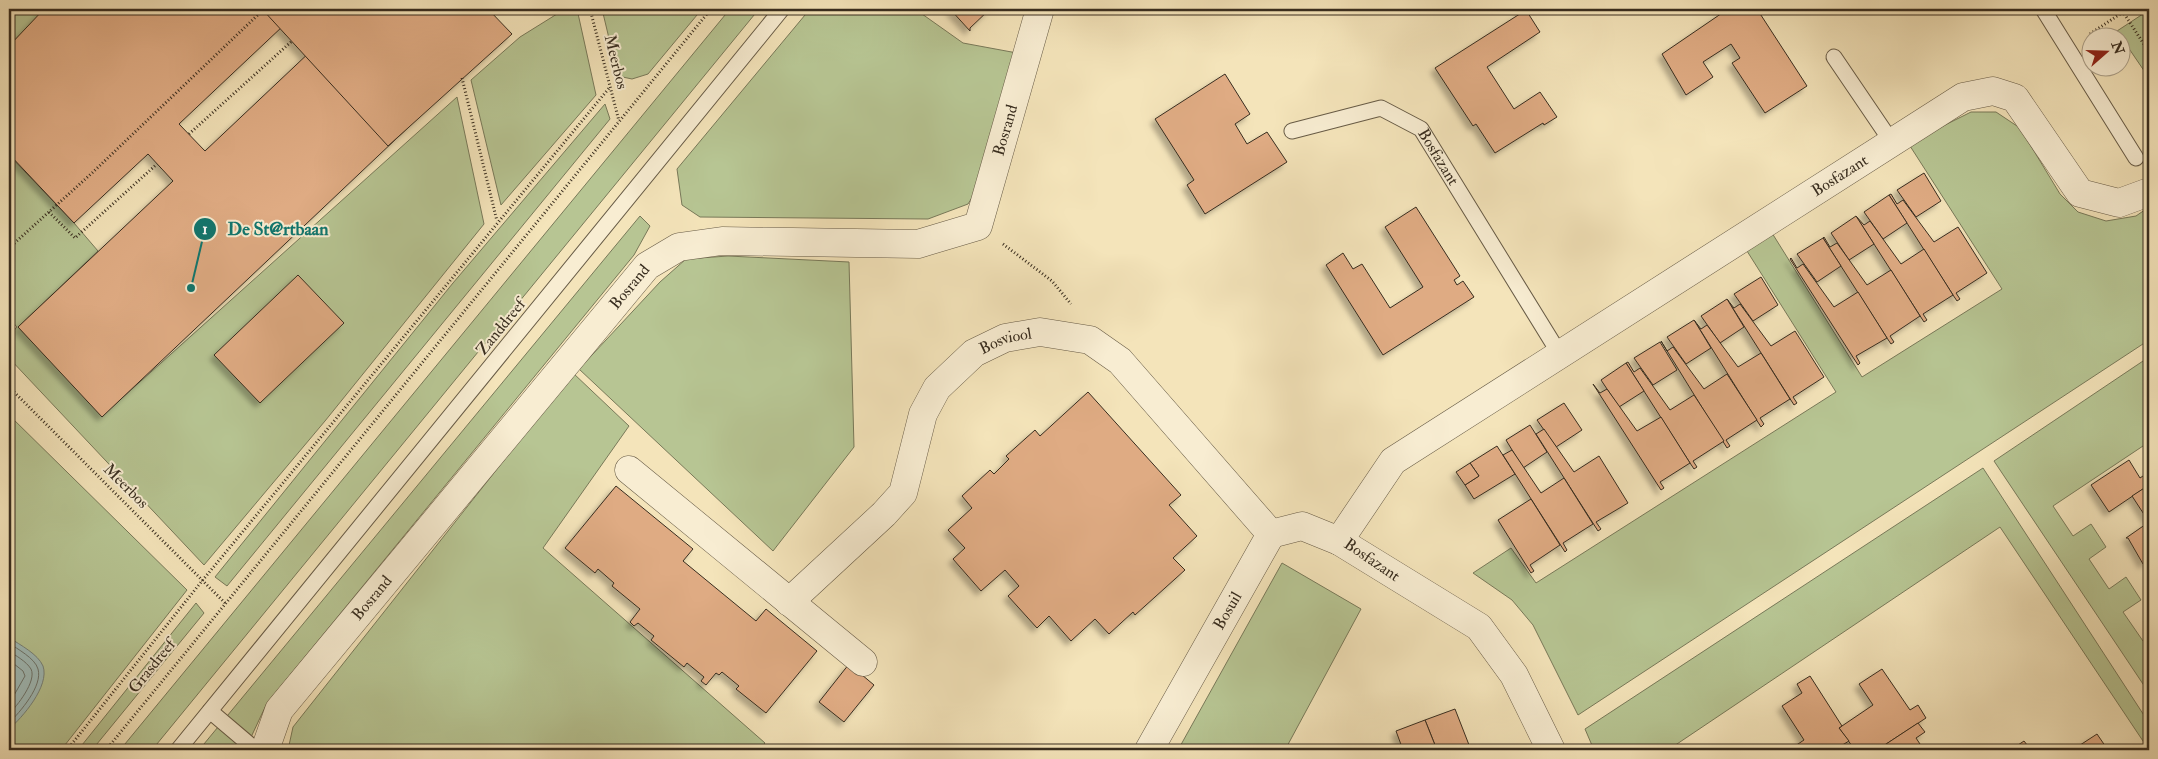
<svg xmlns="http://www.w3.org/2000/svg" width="2158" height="759" font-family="'IM FELL Double Pica',serif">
<defs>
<filter id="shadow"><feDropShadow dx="-4.5" dy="4.5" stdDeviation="2.5" flood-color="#0004"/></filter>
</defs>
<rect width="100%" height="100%" fill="#f4e4ba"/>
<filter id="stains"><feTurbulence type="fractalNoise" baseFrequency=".004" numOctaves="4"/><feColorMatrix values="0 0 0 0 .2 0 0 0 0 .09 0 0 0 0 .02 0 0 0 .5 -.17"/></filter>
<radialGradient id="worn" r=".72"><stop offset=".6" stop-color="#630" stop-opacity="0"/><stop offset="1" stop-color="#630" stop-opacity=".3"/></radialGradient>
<g fill="#b7c593" stroke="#787959">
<path d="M9,9H45L9,46Z"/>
<path d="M565,9H577L596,95L501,205L471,80L520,37Z"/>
<path d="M602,9H702L648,74L632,79L618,76Z"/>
<path d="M730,9H759L152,750H120Z"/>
<path d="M810,9H915L963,43L1017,53L980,185L968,204L928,219L700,217L682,205L677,169Z"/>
<path d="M2149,10V78L2117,31Z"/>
<path d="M457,97L484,224L325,421L204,565L9,358V336L17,327L9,318V155L74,223L98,251L18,327L102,416Z"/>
<path d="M605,104L610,119L227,586L215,577L453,283Z"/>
<path d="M1971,112H1996L2020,128L2060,194L2078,212L2106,221L2136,216L2149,207V340L1578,715L1533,625L1512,600L1473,573L1511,548L1536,583L1836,392L1747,251L1772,233L1862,377L2002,289L1910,146L1937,129Z"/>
<path d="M640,216L650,226L634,255L267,703L245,750H199Z"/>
<path d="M728,256L849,262L854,447L773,551L579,369L660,282L686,259Z"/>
<path d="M2149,357V442L2053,506L2073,536L2091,524L2106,547L2089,559L2109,589L2126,577L2141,600L2123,612L2143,641L2149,637V693L1994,461Z"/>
<path d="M573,373L629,426L543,548L765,743L759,750H288L293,727Z"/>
<path d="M9,415L187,590L61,750H9Z"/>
<path d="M1983,468L2149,723V750L2000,527L1668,750H1594L1585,729Z"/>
<path d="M1282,563L1361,609L1285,750H1178Z"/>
<path d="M196,603L204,613L92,750H78Z"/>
</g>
<path fill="#a0bcb9" stroke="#76837b" d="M9,628L10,638C20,645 38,654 43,666C50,686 22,718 9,729Z"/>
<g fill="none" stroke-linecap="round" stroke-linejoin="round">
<g stroke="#6c746c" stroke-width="1">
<path d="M9,643C17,649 35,658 38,669C43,686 20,712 9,723"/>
<path d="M9,651C16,656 26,661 31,669C37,681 17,706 9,714"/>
<path d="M9,660L23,671L25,676L9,704"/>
</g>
</g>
<g fill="#dfab83" stroke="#382d1f" filter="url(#shadow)">
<path d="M44,9H301L179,124L205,151L349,15L433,104L102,417L18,327L173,181L148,154L74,223L9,154V46Z"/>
<path d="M262,9H488L512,34L388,146Z"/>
<path d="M950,9H990L970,28V31Z"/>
<path d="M1728,9H1757L1807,86L1765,113L1732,63L1740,58L1731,44L1703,62L1713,77L1686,95L1662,54Z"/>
<path d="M1526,10L1540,32L1487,67L1514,109L1540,92L1557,117L1544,125L1543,123L1495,153L1476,124L1473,126L1435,68Z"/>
<path d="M1225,74L1250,114L1235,124L1247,144L1267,132L1287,162L1205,214L1187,185L1194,180L1155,119Z"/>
<path d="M1924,173L1941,201L1916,217L1897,190Z"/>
<path d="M1891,194L1897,204L1903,200L1934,242L1958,227L1987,273L1956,293L1960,299L1957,301L1953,295L1889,195Z"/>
<path d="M1889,195L1907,223L1883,239L1864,212Z"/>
<path d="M1416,207L1460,276L1454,280L1457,285L1463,281L1474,297L1383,355L1326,265L1343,253L1353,269L1362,264L1390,308L1423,287L1385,227Z"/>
<path d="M1856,216L1864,225L1870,221L1901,264L1924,249L1953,295L1923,314L1927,320L1924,322Z"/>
<path d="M1856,216L1874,244L1849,260L1831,233Z"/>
<path d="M1824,237L1830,247L1837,243L1867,285L1891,270L1920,316L1890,336L1894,342L1891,344L1887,338L1823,238Z"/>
<path d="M1823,238L1841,266L1817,282L1797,254Z"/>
<path d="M1791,258L1797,268L1803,264L1834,307L1858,292L1887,338L1856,356L1860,363L1858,365L1790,259Z"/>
<path d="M298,275L344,323L260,403L214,355Z"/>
<path d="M1761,277L1778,305L1753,321L1734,294Z"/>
<path d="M1727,299L1734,308L1740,304L1771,346L1795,331L1824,377L1793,397L1797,403L1794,405Z"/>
<path d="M1727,299L1744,327L1720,343L1701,316Z"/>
<path d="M1694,320L1701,329L1707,325L1738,367L1761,353L1790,399L1760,418L1764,424L1761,427Z"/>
<path d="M1694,320L1711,348L1686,364L1667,337Z"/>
<path d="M1661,341L1667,351L1673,347L1704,389L1727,374L1757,420L1726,440L1730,446L1727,448Z"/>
<path d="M1660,342L1677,370L1653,385L1634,358Z"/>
<path d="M1628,362L1634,372L1640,368L1670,410L1694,395L1724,441L1693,461L1697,467L1694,469L1690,463L1626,363Z"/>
<path d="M1626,363L1644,391L1619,407L1601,380Z"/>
<path d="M1593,384L1600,393L1607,389L1637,431L1661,417L1690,463L1660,482L1664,488L1661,490Z"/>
<path d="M1088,392L1181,495L1169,505L1197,536L1173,558L1185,570L1135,615L1133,612L1109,634L1095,619L1071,641L1049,616L1037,628L1008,596L1019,586L1005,570L981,591L953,559L965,548L948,530L972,508L962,496L990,470L994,474L1009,459L1006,456L1035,430L1040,436Z"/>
<path d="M1564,403L1582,430L1556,447L1537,420Z"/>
<path d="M1530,425L1547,452L1523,468L1506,440Z"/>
<path d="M1544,429L1574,472L1599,456L1628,503L1596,522L1601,529L1598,531L1536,434Z"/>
<path d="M1497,446L1515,474L1474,499L1465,485L1479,476L1470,463Z"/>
<path d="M1512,450L1541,493L1564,478L1593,524L1563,543L1567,550L1565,552L1503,455Z"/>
<path d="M2129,460L2140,478L2149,472V485L2109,512L2091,485Z"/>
<path d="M1470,463L1479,476L1465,485L1456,472Z"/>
<path d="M2149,485V522L2132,496Z"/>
<path d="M616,486L693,549L683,561L756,621L766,609L817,651L766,713L736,689L739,686L722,672L719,675L716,673L706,685L701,681L704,677L687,663L684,667L651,640L654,636L638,623L634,626L630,622L640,609L612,586L614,583L598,569L595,573L565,548Z"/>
<path d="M1531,499L1560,545L1530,565L1534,571L1531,573L1498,520Z"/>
<path d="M2149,522V560L2143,564L2128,538H2126Z"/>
<path d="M849,664L874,685L844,722L819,702Z"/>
<path d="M1882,669L1910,710L1918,705L1926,718L1877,750H1855L1839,728L1873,705L1859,684Z"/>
<path d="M1810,676L1842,726L1839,728L1849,741L1834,750H1789L1804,740L1782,706L1802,693L1797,684Z"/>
<path d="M1455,709L1471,750H1437L1425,720Z"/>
<path d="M1425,720L1437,750H1403L1396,731Z"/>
<path d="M1918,723L1925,732L1916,738L1924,750H1877Z"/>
<path d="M2097,734L2108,750H2075L2074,749Z"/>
<path d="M2024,741L2031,750H2012V749Z"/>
</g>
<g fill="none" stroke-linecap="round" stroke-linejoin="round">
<g stroke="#675b46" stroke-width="17">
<g id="service">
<path d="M2043,9L2136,158"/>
<path d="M1834,57L1891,141"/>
<path id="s1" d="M1292,131L1381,108L1421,129L1559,353"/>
<path d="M210,711L256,750"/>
<path d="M178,750L782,9"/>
</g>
</g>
<g stroke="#675b46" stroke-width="29">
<g id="minor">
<path d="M629,470L863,662"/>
<path id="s2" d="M789,602L884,514L903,493L923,414L937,388L974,353L1005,338L1040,332L1090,340L1120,361L1271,534"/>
<path id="s3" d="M265,750L279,710L647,266L679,247L722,241L918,244L978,226L1040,9"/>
<path id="s4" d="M1149,750L1271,534L1302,526L1339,541"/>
<path id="s5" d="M1551,750L1514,675L1479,627L1339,541L1393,461L1963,97L1993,91L2015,98L2080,193L2119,203L2149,192"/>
</g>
</g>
<g stroke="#382d1f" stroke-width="3" stroke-dasharray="1 2.5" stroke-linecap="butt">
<path d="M590,9L619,121"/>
<path d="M2123,12L2128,9"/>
<path d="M2090,34L2123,12L2149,52"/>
<path d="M462,78L497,221"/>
<path d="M189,134L292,41"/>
<path d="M49,212L75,238L157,164"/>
<path d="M1003,244L1052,281L1071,304"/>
<path d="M9,248L92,173L263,10"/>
<path d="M9,387L225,603"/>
<path d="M67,750L202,581L610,87"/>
<path d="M106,750L711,9"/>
</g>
<use href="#service" stroke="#f8edd2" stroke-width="15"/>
<use href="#minor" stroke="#f8edd2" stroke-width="28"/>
</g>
<g text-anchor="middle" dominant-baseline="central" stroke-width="4" stroke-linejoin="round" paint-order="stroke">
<g font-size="16" fill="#382d1f" stroke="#f8edd2">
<text transform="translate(616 62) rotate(76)">Meerbos</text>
<text stroke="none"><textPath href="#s3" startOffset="1058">Bosrand</textPath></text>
<text stroke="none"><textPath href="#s1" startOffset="170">Bosfazant</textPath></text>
<text stroke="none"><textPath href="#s5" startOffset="934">Bosfazant</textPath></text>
<text stroke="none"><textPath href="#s3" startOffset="592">Bosrand</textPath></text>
<text transform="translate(501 327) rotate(-51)">Zanddreef</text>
<text stroke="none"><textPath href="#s2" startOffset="354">Bosviool</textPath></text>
<text transform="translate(126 486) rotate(45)">Meerbos</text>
<text transform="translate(1372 560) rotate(34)">Bosfazant</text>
<text stroke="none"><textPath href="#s3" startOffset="188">Bosrand</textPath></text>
<text stroke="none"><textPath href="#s4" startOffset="160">Bosuil</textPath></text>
<text transform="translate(152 666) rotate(-51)">Grasdreef</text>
</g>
</g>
<path fill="none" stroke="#0f766e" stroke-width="2" d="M191 288L205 229"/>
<g fill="#0f766e" stroke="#f8edd2" stroke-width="2">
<circle cx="191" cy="288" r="5"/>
<circle cx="205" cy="229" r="12"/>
</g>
<g font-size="15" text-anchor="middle" font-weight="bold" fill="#fff">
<text x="205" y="234">1</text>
</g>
<g font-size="18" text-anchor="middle" font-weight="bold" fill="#0f766e" stroke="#f8edd2" stroke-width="4" stroke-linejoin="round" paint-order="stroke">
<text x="278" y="235">De St@rtbaan</text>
</g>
<rect width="2158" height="759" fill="none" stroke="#f4e4ba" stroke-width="30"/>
<rect x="10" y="10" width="2138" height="739" fill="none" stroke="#382d1f" stroke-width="2.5"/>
<rect x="15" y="15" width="2128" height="729" fill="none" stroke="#382d1f"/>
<g transform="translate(2106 52) rotate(70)"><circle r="24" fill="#f8edd2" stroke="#aba08a"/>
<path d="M0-4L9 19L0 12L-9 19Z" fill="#8f2418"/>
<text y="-8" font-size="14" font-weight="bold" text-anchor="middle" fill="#382d1f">N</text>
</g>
<rect width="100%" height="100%" filter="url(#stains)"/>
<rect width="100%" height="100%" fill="url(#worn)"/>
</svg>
